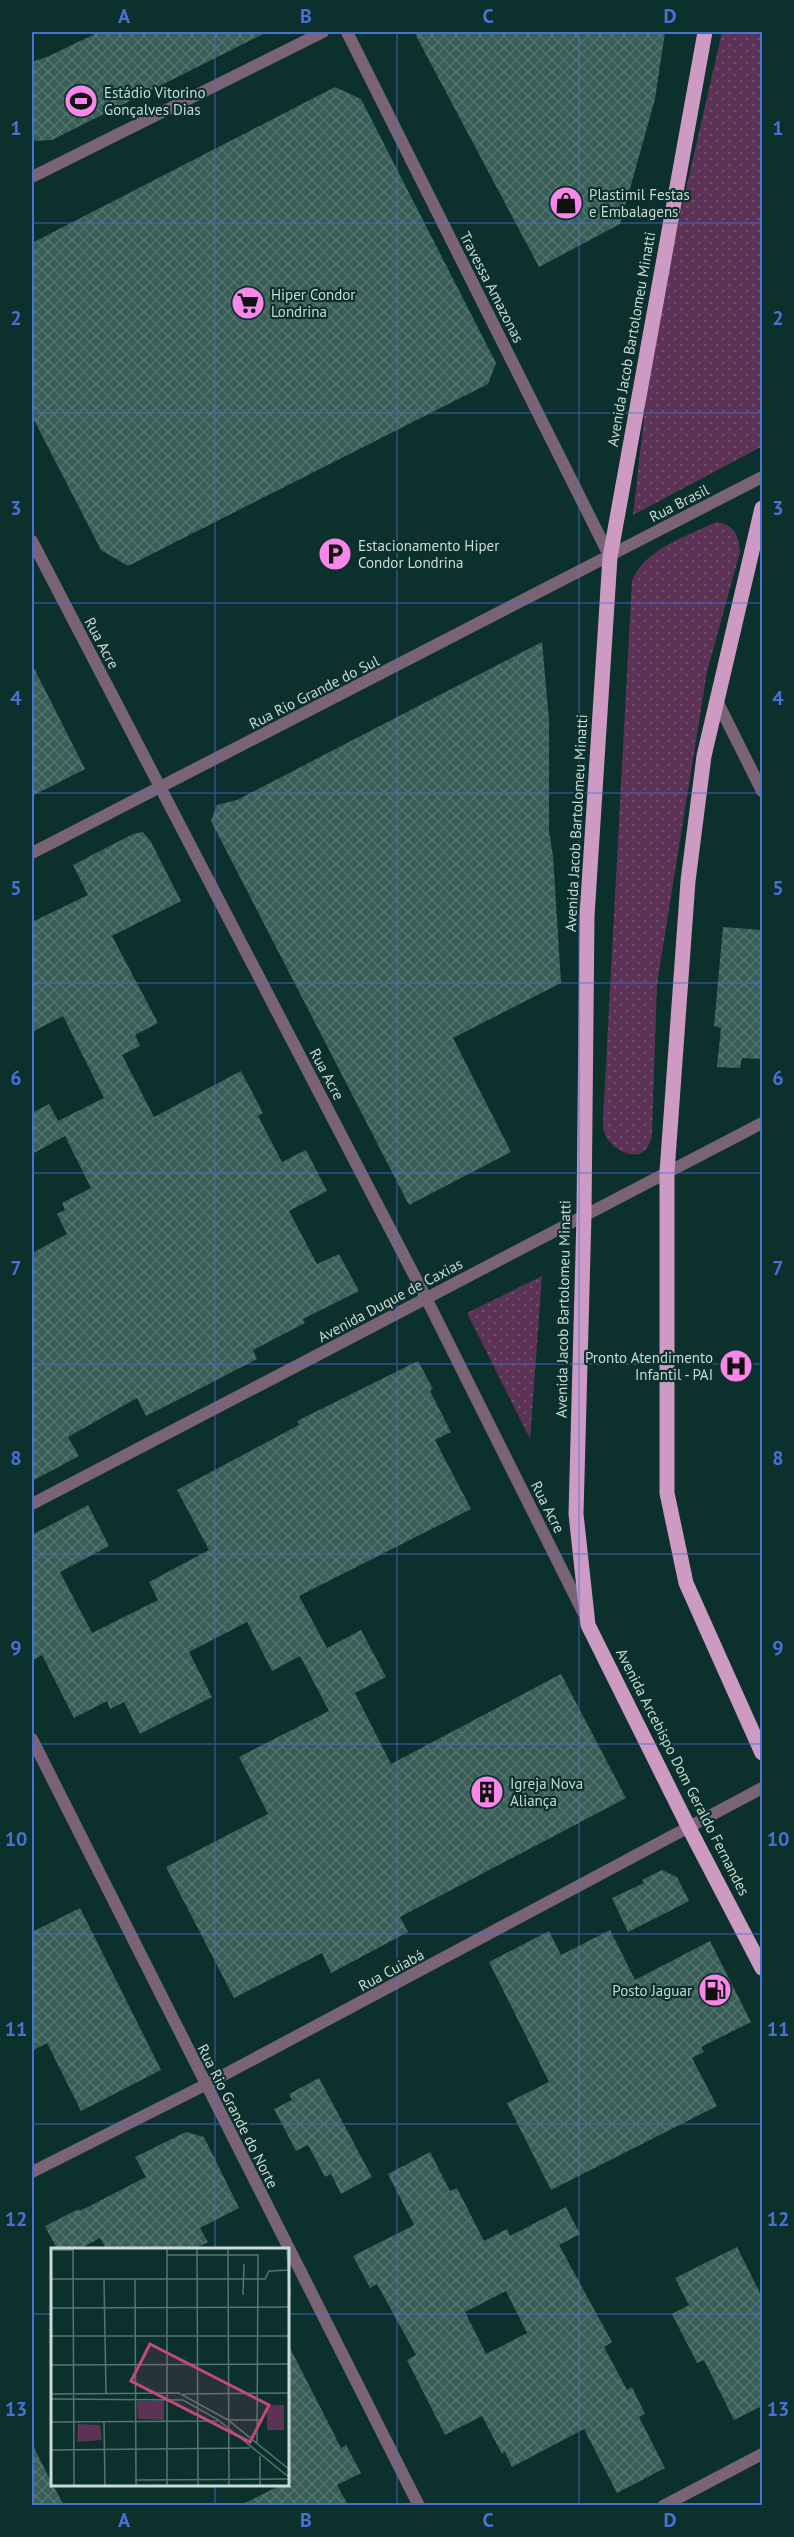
<svg xmlns="http://www.w3.org/2000/svg" width="794" height="2537" font-family="'PT Sans',sans-serif">
<defs>
<pattern id="grass-dots" width="8" height="8" patternUnits="userSpaceOnUse" patternTransform="scale(1.5)"><rect width="8" height="8" fill="#5d3257"/><path d="M2 2h.1M6 6h.1" fill="none" stroke="#734f6e" stroke-width="1.8" stroke-linecap="round"/></pattern>
<pattern id="building-cross-hatch" width="8" height="8" patternUnits="userSpaceOnUse" patternTransform="scale(1.5)"><rect width="8" height="8" fill="#395d57"/><path d="M0 0l8 8M0 8l8-8" fill="none" stroke="#54746e"/></pattern>
</defs>
<rect width="100%" height="100%" fill="#0c312c"/>
<g fill="url(#grass-dots)">
<path d="M722,32H762V443L761,447L633,515L649,374L670,259Z"/>
<path d="M716,522C734,524 739,535 740,552L707,672L657,984L652,1135C651,1139 649,1145 647,1148C636,1164 609,1147 605,1134C603,1130 603,1124 603,1120L632,580C647,548 685,537 716,522Z"/>
<path d="M542,1276L530,1439L467,1313Z"/>
</g>
<g fill="url(#building-cross-hatch)" fill-rule="evenodd">
<path d="M99,32H267L52,140L32,141V62L49,56Z"/>
<path d="M414,32H665L655,99L620,224L539,267Z"/>
<path d="M335,87L361,99L496,363L488,384L128,566L101,550L32,416V243Z"/>
<path d="M542,642L549,720V831L553,856L561,983L453,1038L511,1152L409,1205L211,821L217,805L237,800Z"/>
<path d="M32,664L85,769L32,796Z"/>
<path d="M143,832L151,842L181,901L112,936L158,1023L135,1035L140,1046L122,1055L154,1117L241,1071L263,1113L258,1116L282,1162L306,1150L327,1191L289,1211L317,1264L339,1254L359,1291L303,1319L305,1323L253,1350L257,1359L209,1384L146,1416L137,1398L68,1437L79,1456L32,1481V1253L67,1234L57,1214L65,1210L62,1203L91,1188L65,1136L32,1154V1113L49,1104L58,1121L104,1098L63,1016L32,1032V922L88,895L73,865L133,834Z"/>
<path d="M723,927L762,930V1059L742,1058L740,1068L717,1067L721,1028L714,1026Z"/>
<path d="M418,1361L433,1389L430,1391L451,1432L435,1440L471,1509L299,1596L327,1648L361,1630L386,1677L355,1693L391,1764L561,1674L626,1798L400,1917L408,1932L331,1973L322,1953L234,1998L166,1867L268,1814L239,1757L329,1711L300,1656L272,1671L247,1622L189,1652L212,1697L140,1734L124,1702L110,1709L107,1701L74,1718L42,1655L32,1661V1535L88,1505L109,1546L60,1572L92,1633L158,1600L149,1582L209,1550L177,1490L299,1425L297,1421Z"/>
<path d="M662,1870L677,1877L689,1901L628,1932L612,1898L644,1883L642,1880Z"/>
<path d="M80,1908L161,2070L81,2111L47,2043L32,2051V1932Z"/>
<path d="M610,1930L635,1980L710,1941L751,2022L701,2047L704,2052L692,2058L717,2106L551,2190L507,2103L549,2082L489,1962L549,1931L561,1955Z"/>
<path d="M319,2078L372,2177L341,2194L331,2174L325,2177L308,2145L296,2151L274,2109L292,2100L289,2094Z"/>
<path d="M186,2132L204,2137L239,2208L200,2228L208,2242L194,2249H106L100,2238L80,2249H57L45,2226L79,2209L80,2211L146,2177L135,2157Z"/>
<path d="M430,2152L450,2191L457,2188L484,2241L507,2229L510,2236L566,2207L580,2234L559,2245L612,2342L604,2347L627,2390L632,2387L645,2414L639,2417L665,2468L617,2493L584,2429L512,2467L505,2452L502,2454L482,2416L445,2435L407,2360L416,2355L377,2284L370,2288L353,2256L414,2225L388,2174ZM506,2291L527,2333L486,2354L465,2312Z"/>
<path d="M737,2247L762,2297V2406L734,2420L704,2360L697,2363L672,2314L689,2305L675,2278Z"/>
<path d="M288,2344L341,2448L346,2445L361,2473L337,2485L348,2505H241L283,2484H288Z"/>
<path d="M32,2443L52,2484L64,2505H32Z"/>
</g>
<g fill="none" stroke-linecap="round" stroke-linejoin="round">
<g stroke="#7b6376" stroke-width="12">
<path d="M347,32L610,557"/>
<path d="M32,177L323,32"/>
<path d="M32,541L426,1298L583,1612"/>
<path d="M32,1739L419,2506"/>
<path d="M32,2172L205,2085L762,1788"/>
<path d="M663,2506L762,2454"/>
</g>
<g stroke="#7b6376" stroke-width="12">
<path d="M716,699L762,791"/>
<path d="M32,853L762,477"/>
<path d="M32,1504L762,1123"/>
</g>
<g stroke="#cc9ac3" stroke-width="15">
<path d="M705,32L610,557L587,916L584,1215L576,1514L588,1625L689,1828L762,1968"/>
<path d="M762,508L704,756L688,881L667,1172V1493L686,1583L762,1753"/>
</g>
</g>
<path fill="none" stroke="#4871d8" stroke-width="1.5" stroke-opacity="0.55" d="M215,32V2249M397,32V2506M579,32V2506M32,223H762M32,413H762M32,603H762M32,793H762M32,983H762M32,1173H762M32,1364H762M32,1554H762M32,1744H762M32,1934H762M32,2124H762M32,2314H52M288,2314H762M215,2484V2506"/>
<defs>
<g id="stadium-disc" transform="scale(1.725)"><circle r="9.5" fill="#f987e9" stroke="#0c312c"/><path d="M0-5a6.5 5 0 1 0 0 10a6.5 5 0 1 0 0-10ZM-3.5-1.8h7v3.6h-7Z" fill="#111"/></g>
<g id="shop-disc" transform="scale(1.725)"><circle r="9.5" fill="#f987e9" stroke="#0c312c"/><path d="M-5-2.5h2.3a2.7 3.5 0 0 1 5.4 0H5L5.5 6h-11ZM-1.5-2.5h3a1.5 2.3 0 0 0-3 0Z" fill="#111"/></g>
<g id="supermarket-disc" transform="scale(1.725)"><circle r="9.5" fill="#f987e9" stroke="#0c312c"/><path d="M-6-5.5h2.5l.6 2H6L4.5 2H-2.5L-4.4-4H-6ZM-1.5 3.2a1.3 1.3 0 1 0 .1 0ZM3 3.2a1.3 1.3 0 1 0 .1 0Z" fill="#111"/></g>
<g id="parking-disc" transform="scale(1.725)"><circle r="9.5" fill="#f987e9" stroke="#0c312c"/><path d="M-3.5-5.5H1a3.5 3.5 0 0 1 0 7H-1V5.5H-3.5ZM-1-3.4V-.6H.8a1.4 1.4 0 0 0 0-2.8Z" fill="#111"/></g>
<g id="hospital-disc" transform="scale(1.725)"><circle r="9.5" fill="#f987e9" stroke="#0c312c"/><path d="M-5-5h3v3.5h4V-5h3V5h-3V1.5h-4V5h-3Z" fill="#111"/></g>
<g id="building-disc" transform="scale(1.725)"><circle r="9.5" fill="#f987e9" stroke="#0c312c"/><path d="M-4-6H4V6H1V3H-1V6H-4ZM-2.5-4.3h1.7v1.8h-1.7ZM.8-4.3h1.7v1.8H.8ZM-2.5-1h1.7V.8h-1.7ZM.8-1h1.7V.8H.8Z" fill="#111"/></g>
<g id="fuel-disc" transform="scale(1.725)"><circle r="9.5" fill="#f987e9" stroke="#0c312c"/><path d="M-5.5-6h7V0h2V4h1.3V-2.5L3-4.5l.8-.8L6-3V5H2.5V1h-1V6h-7ZM-4.2-4.7v3.2H.2V-4.7Z" fill="#111"/></g>
</defs>
<g fill-rule="evenodd">
<use href="#stadium-disc" x="81" y="101"/>
<use href="#shop-disc" x="566" y="203"/>
<use href="#supermarket-disc" x="248" y="303"/>
<use href="#parking-disc" x="335" y="554"/>
<use href="#hospital-disc" x="736" y="1366"/>
<use href="#building-disc" x="487" y="1792"/>
<use href="#fuel-disc" x="715" y="1990"/>
</g>
<g text-anchor="middle" dominant-baseline="central" stroke-width="4.5" stroke-linejoin="round" paint-order="stroke">
<g font-size="15" fill="#c8dbd8" stroke="#0c312c" text-anchor="start">
<text x="104" y="92">Estádio Vitorino<tspan x="104" dy="17">Gonçalves Dias</tspan></text>
<text x="589" y="194">Plastimil Festas<tspan x="589" dy="17">e Embalagens</tspan></text>
<text x="271" y="294">Hiper Condor<tspan x="271" dy="17">Londrina</tspan></text>
<text x="358" y="545">Estacionamento Hiper<tspan x="358" dy="17">Condor Londrina</tspan></text>
<text x="713" y="1357" text-anchor="end">Pronto Atendimento<tspan x="713" dy="17">Infantil - PAI</tspan></text>
<text x="510" y="1783">Igreja Nova<tspan x="510" dy="17">Aliança</tspan></text>
<text x="692" y="1990" text-anchor="end">Posto Jaguar</text>
</g>
<g font-size="15" fill="#c8dbd8" stroke="#0c312c">
<text transform="translate(492 287) rotate(63)">Travessa Amazonas</text>
<text transform="translate(631 339) rotate(-80)">Avenida Jacob Bartolomeu Minatti</text>
<text transform="translate(679 503) rotate(-27)">Rua Brasil</text>
<text transform="translate(102 643) rotate(62)">Rua Acre</text>
<text transform="translate(314 692) rotate(-27)">Rua Rio Grande do Sul</text>
<text transform="translate(576 823) rotate(-87)">Avenida Jacob Bartolomeu Minatti</text>
<text transform="translate(327 1074) rotate(62)">Rua Acre</text>
<text transform="translate(390 1300) rotate(-28)">Avenida Duque de Caxias</text>
<text transform="translate(563 1309) rotate(-89)">Avenida Jacob Bartolomeu Minatti</text>
<text transform="translate(548 1507) rotate(63)">Rua Acre</text>
<text transform="translate(683 1772) rotate(63)">Avenida Arcebispo Dom Geraldo Fernandes</text>
<text transform="translate(391 1970) rotate(-28)">Rua Cuiabá</text>
<text transform="translate(238 2116) rotate(63)">Rua Rio Grande do Norte</text>
</g>
</g>
<g transform="translate(51 2248)">
<rect width="238" height="238" fill="#0c312c"/>
<path d="M86,153H113V172L87,171ZM27,176L49,177L51,192L26,194Z" fill="#5d3257"/>
<path d="M216,157H233V182H216Z" fill="#5d3257"/>
<path fill="none" stroke="#577571" stroke-width="1.5" d="M22,1L23,238M116,1V238M146,1L147,238M177,1L178,238M236,1L239,49M0,2H22M116,7H207L206,196M0,31H214L218,23L239,22M53,31L55,145M84,31L85,238M192,47L193,16M0,60L239,59M0,88H239M0,117L239,116M0,146L128,145L177,172L239,222M132,146L239,145M0,151L132,152L166,171L239,230M178,172H209M53,173L54,238M0,174L167,173M0,202L199,200M209,208V238M85,232L239,231"/>
<path fill="#c4497a" fill-opacity="0.15" stroke="#c4497a" stroke-width="3" d="M99,96L218,157L199,194L80,133Z"/>
<rect width="238" height="238" fill="none" stroke="#c8dbd8" stroke-width="3"/>
</g>
<rect width="794" height="2537" fill="none" stroke="#0c312c" stroke-width="66"/>
<rect x="33" y="33" width="728" height="2471" fill="none" stroke="#4871d8" stroke-width="2"/>
<g font-size="20" text-anchor="middle" font-weight="bold" fill="#4871d8">
<text x="124" y="23">A</text>
<text x="306" y="23">B</text>
<text x="488" y="23">C</text>
<text x="670" y="23">D</text>
<text x="16" y="135">1</text>
<text x="778" y="135">1</text>
<text x="16" y="325">2</text>
<text x="778" y="325">2</text>
<text x="16" y="515">3</text>
<text x="778" y="515">3</text>
<text x="16" y="705">4</text>
<text x="778" y="705">4</text>
<text x="16" y="895">5</text>
<text x="778" y="895">5</text>
<text x="16" y="1085">6</text>
<text x="778" y="1085">6</text>
<text x="16" y="1275">7</text>
<text x="778" y="1275">7</text>
<text x="16" y="1465">8</text>
<text x="778" y="1465">8</text>
<text x="16" y="1655">9</text>
<text x="778" y="1655">9</text>
<text x="16" y="1846">10</text>
<text x="778" y="1846">10</text>
<text x="16" y="2036">11</text>
<text x="778" y="2036">11</text>
<text x="16" y="2226">12</text>
<text x="778" y="2226">12</text>
<text x="16" y="2416">13</text>
<text x="778" y="2416">13</text>
<text x="124" y="2527">A</text>
<text x="306" y="2527">B</text>
<text x="488" y="2527">C</text>
<text x="670" y="2527">D</text>
</g>
</svg>
